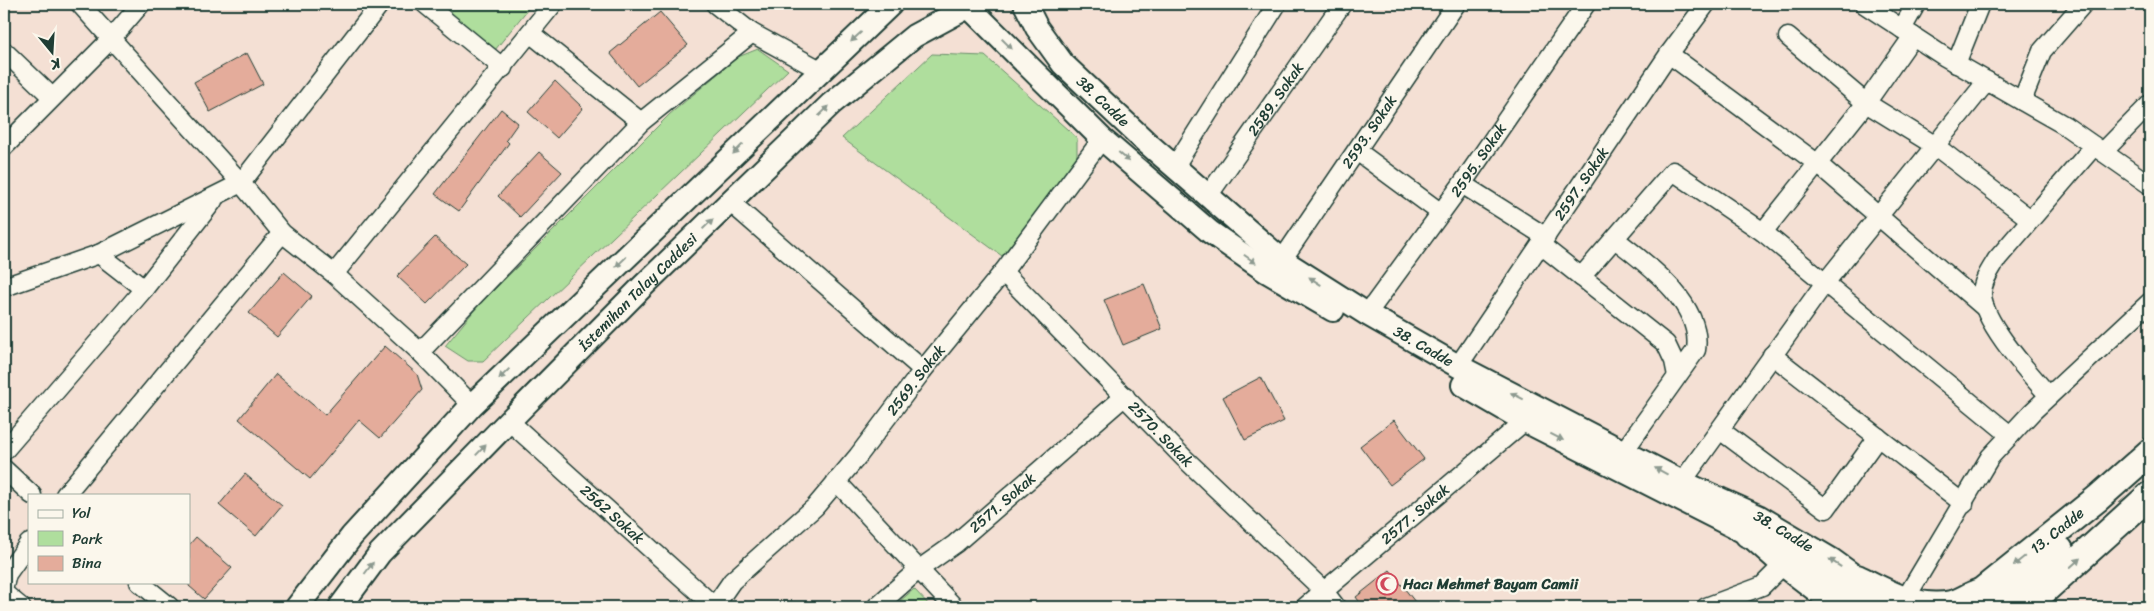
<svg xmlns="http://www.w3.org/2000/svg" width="2154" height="611" font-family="Sriracha,sans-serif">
<rect width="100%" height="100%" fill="#f4e0d4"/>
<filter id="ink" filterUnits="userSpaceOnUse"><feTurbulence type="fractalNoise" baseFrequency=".02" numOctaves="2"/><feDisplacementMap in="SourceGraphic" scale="10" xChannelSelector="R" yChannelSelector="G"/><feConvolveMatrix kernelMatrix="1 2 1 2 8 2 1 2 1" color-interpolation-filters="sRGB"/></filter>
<g filter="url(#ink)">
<g fill="#afde9d" stroke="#678e68">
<path d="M439,4H532L495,50Z"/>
<path d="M758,49L788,70L483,361H468L445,346L477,307L670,114L738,57Z"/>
<path d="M932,54L985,56L1077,138V159L1002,256L842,138Z"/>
<path d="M914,589L931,607H893Z"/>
</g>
<g fill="#e4ac9b" stroke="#1f3d34">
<path d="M660,12L688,45L637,86L610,53Z"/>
<path d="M247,53L263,84L210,112L194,82Z"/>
<path d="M555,81L583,108L557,138L528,112Z"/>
<path d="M501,109L518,123L506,140L509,143L459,211L435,194Z"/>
<path d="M539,152L562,172L520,217L498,196Z"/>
<path d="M435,237L466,264L427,304L397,276Z"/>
<path d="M284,272L312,296L277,337L249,313Z"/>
<path d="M1144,284L1162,329L1123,345L1104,300Z"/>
<path d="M385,346L417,374L422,390L380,438L359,420L310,479L239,419L276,374L325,415Z"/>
<path d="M1261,377L1284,421L1245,440L1223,397Z"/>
<path d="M1394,420L1424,459L1390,485L1360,446Z"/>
<path d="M245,474L282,505L256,536L219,505Z"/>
<path d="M196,537L232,568L204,599L189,586V545Z"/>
<path d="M1390,570L1419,607H1363L1356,597Z"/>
</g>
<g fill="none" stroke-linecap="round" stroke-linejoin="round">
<g stroke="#1f3d34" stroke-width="21">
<g id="minor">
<path d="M80,4L241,183L380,4"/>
<path d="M425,4L503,68"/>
<path d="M715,4L752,33L820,70"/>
<path d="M1864,4L1945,57L2064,125L2150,185"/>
<path d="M1902,29L1916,4"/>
<path d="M530,33L641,122"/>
<path d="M1788,37L1866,103L1934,145L2030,219"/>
<path d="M4,51L52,97"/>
<path d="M1669,54L1818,164L1985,308"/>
<path d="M1956,64L1980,4"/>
<path d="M2022,101L2042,51L2083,4"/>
<path d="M4,147L111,39L141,4"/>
<path d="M1357,151L1441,213"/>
<path d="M2103,152L2150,104"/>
<path d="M1175,166L1277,4"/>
<path d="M1462,184L1546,237"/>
<path id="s1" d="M1208,196L1342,4"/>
<path d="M730,202L923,370"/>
<path d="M1763,232L1866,103L1913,36"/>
<path d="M1615,239C1647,264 1703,304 1696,350L1624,451"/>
<path d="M1541,245L1666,344L1674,361L1677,376"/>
<path d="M99,254L144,289"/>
<path id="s2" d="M1282,260L1456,4"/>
<path id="s3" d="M1003,272L1184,458L1323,590L1336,607"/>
<path d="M334,274L553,4"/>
<path d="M1581,277L1673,171L1763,232L2010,435"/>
<path d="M4,287L99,254L241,183L282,233L334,274L420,352L472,405"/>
<path id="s4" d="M1367,314L1462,184L1586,4"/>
<path d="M420,352L641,122L752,33"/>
<path d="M1772,355L1964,504"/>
<path id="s5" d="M1458,366L1669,54L1706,4"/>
<path d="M2049,396C2031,375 1982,322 1982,294C1982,281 1991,269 1997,259L2094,146"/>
<path id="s6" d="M509,421L715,607"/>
<path d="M1720,430L1826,509L1878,437"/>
<path d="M4,451L144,289L213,201"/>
<path d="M4,469L32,495"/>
<path d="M836,481L954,607"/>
<path d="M1682,482L1824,284L1987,81"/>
<path d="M65,495L282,233"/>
<path d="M139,582L170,607"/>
<path d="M4,586L7,574L29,543"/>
<path d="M4,593L21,607"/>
<path d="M1904,601L1990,457L2032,412L2150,302"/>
<path id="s7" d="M714,607L732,581L815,507L858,456L923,370L1003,272L1102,139"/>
<path id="s8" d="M876,607L918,570L955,544L1125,396"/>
<path id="s9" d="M1305,607L1525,421"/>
<path d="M1706,607L1762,586L1783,565"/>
</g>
</g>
<g stroke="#1f3d34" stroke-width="26">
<g id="tertiary">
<path id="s10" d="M1025,4L1037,28L1063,64L1146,142L1282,260L1367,314L1458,366L1682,482L1758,516L1832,560L1857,578L1884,607"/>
<path d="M972,10L1102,139L1210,232L1266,271L1333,310"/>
<path d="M1463,385L1525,421L1748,534L1783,565L1838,607"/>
<path d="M297,607L352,536L472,405L891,4"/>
<path id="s11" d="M340,607L380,553L509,421L643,286L831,104L914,36L964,9"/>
</g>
</g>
<g stroke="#1f3d34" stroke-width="30">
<g id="secondary">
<path d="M1748,534L1781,544L1820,570L1859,607"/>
<path d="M1857,578C1888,593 1916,611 1952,604C1960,602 1969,596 1977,593"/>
<path id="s12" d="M1962,607L2098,498L2150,452"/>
<path d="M1993,607L2060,550"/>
<path d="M2026,607L2150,495"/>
</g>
</g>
<use href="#minor" stroke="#fbf7ec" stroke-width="18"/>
<use href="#tertiary" stroke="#fbf7ec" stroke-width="22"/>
<use href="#secondary" stroke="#fbf7ec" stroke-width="26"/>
</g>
<defs><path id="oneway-solid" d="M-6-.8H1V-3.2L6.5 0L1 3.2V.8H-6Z" transform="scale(1.25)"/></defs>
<g fill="#8d9a90">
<use href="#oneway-solid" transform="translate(856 37) rotate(137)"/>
<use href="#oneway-solid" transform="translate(1007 44) rotate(45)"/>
<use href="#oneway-solid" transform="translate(824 111) rotate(-44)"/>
<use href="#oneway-solid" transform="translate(738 149) rotate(136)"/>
<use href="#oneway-solid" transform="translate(1124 157) rotate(41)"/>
<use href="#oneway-solid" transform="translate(708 224) rotate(-44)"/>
<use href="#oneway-solid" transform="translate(1250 259) rotate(35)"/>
<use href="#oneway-solid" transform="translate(621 262) rotate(136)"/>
<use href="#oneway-solid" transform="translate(1315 281) rotate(-147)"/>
<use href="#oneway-solid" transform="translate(504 374) rotate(136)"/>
<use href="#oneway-solid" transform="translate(1517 396) rotate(-153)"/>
<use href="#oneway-solid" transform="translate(1557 437) rotate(27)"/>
<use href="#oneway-solid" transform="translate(481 450) rotate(-46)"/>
<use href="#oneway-solid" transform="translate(1661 471) rotate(-152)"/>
<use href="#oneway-solid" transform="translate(2019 561) rotate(141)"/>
<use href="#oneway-solid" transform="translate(1835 563) rotate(-146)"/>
<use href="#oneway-solid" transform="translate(2075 563) rotate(-42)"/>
<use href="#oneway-solid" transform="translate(369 568) rotate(-53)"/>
</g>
</g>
<defs>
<g id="mosque-ring" transform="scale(1.125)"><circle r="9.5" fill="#fbf7ec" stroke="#d1495b" stroke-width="1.5"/><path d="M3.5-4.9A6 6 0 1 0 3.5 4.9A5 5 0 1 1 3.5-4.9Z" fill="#d1495b"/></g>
</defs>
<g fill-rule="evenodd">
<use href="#mosque-ring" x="1387" y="584"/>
</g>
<g text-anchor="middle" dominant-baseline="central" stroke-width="4.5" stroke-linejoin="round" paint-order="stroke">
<g font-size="15" fill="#1f3d34" stroke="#fbf7ec">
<text stroke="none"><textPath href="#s1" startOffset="118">2589. Sokak</textPath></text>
<text stroke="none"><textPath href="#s10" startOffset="126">38. Cadde</textPath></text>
<text stroke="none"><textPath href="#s2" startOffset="155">2593. Sokak</textPath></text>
<text stroke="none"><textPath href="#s4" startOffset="190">2595. Sokak</textPath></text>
<text stroke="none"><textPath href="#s5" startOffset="220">2597. Sokak</textPath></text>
<text stroke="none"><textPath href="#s11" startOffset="434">İstemihan Talay Caddesi</textPath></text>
<text stroke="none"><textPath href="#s10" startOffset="531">38. Cadde</textPath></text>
<text stroke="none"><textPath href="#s7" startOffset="305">2569. Sokak</textPath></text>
<text stroke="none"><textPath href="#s3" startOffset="226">2570. Sokak</textPath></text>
<text stroke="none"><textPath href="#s8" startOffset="164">2571. Sokak</textPath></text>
<text stroke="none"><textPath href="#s9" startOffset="144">2577. Sokak</textPath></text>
<text stroke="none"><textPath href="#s6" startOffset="139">2562 Sokak</textPath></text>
<text stroke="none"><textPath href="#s12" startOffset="122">13. Cadde</textPath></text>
<text stroke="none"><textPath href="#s10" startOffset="936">38. Cadde</textPath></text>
</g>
<g font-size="15" font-weight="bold" fill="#1f3d34" stroke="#fbf7ec" text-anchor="start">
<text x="1403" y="584">Hacı Mehmet Bayam Camii</text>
</g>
</g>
<rect width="2154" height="611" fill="none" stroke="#fbf7ec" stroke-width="20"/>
<rect x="10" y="10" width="2134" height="591" fill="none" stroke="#1f3d34" stroke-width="2" filter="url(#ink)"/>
<rect x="28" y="494" width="162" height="90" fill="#fbf7ec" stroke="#a3ada2"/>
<rect x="38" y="510" width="25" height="8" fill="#fbf7ec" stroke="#a3ada2"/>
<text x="72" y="518" font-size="15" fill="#1f3d34">Yol</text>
<rect x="38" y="531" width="25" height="15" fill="#afde9d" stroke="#a3ada2"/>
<text x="72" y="544" font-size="15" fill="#1f3d34">Park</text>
<rect x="38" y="556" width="25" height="15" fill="#e4ac9b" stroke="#a3ada2"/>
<text x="72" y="568" font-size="15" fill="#1f3d34">Bina</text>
<g transform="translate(52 52) rotate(162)" stroke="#fbf7ec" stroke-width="4" paint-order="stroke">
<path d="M0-4L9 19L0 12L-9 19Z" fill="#1f3d34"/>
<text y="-8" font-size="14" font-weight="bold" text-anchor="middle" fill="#1f3d34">K</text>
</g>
</svg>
